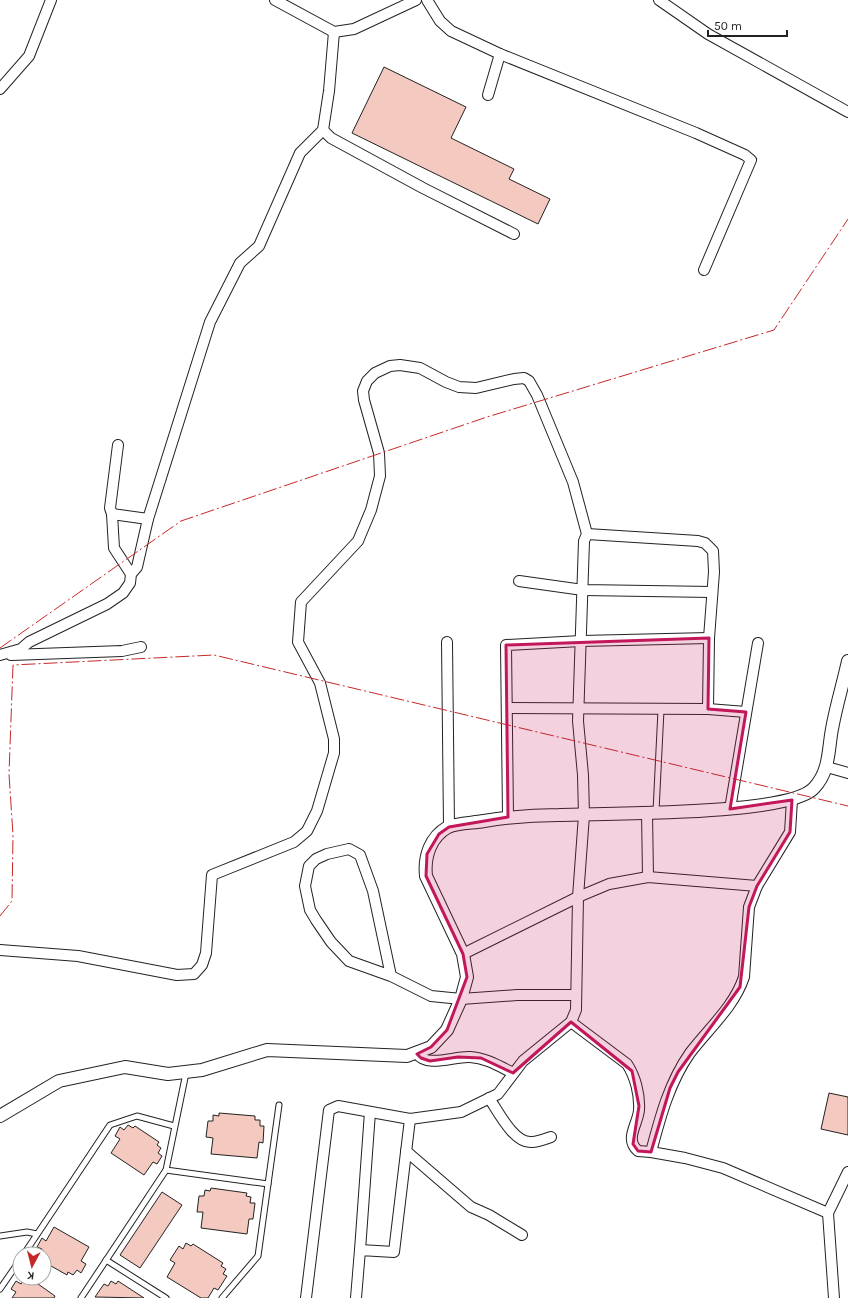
<svg xmlns="http://www.w3.org/2000/svg" width="848" height="1298" font-family="Karla,sans-serif">
<rect width="100%" height="100%" fill="#fff"/>
<g fill="#f3c9c0" stroke="#222">
<path d="M384,67L466,107L451,138L514,169L509,179L550,199L538,224L352,133Z"/>
<path d="M829,1093L848,1097V1135L821,1129Z"/>
<path d="M219,1113L255,1116V1120H260V1126H264L263,1143L259,1142L257,1158L211,1154L213,1138L206,1137L208,1121H213V1115L219,1116Z"/>
<path d="M128,1125L133,1128L135,1126L159,1142L157,1145L161,1148L158,1153L162,1156L157,1164L153,1162L144,1175L111,1153L120,1139L115,1136L120,1127L124,1130Z"/>
<path d="M211,1188L247,1193L246,1196L251,1197L250,1203H255L253,1219H249L247,1234L201,1228L203,1212H197L199,1196H204L205,1190L210,1191Z"/>
<path d="M162,1192L182,1205L140,1268L120,1255Z"/>
<path d="M54,1227L89,1247L81,1261L86,1264L81,1273L77,1270L73,1275L68,1272L67,1275L44,1262V1254H39L42,1249L37,1247L42,1238L46,1241Z"/>
<path d="M186,1243L191,1246L193,1244L223,1263L221,1266L226,1269L223,1274L227,1276L218,1290L214,1288L208,1298H201L167,1277L175,1263L170,1260L179,1246L183,1249Z"/>
<path d="M24,1279L29,1282L31,1279L55,1296L54,1298H12L16,1292L11,1289L16,1281L21,1284Z"/>
<path d="M111,1281L116,1284L118,1281L144,1298L95,1297L104,1284L108,1286Z"/>
</g>
<g fill="none" stroke-linecap="round" stroke-linejoin="round">
<g stroke="#222" stroke-width="7">
<g id="service">
<path d="M656,811L661,710"/>
<path d="M166,1170L268,1184"/>
<path d="M0,1236L27,1232L37,1234"/>
<path d="M24,1254L110,1125L137,1116L174,1126"/>
<path d="M106,1260L166,1298"/>
<path d="M0,1289L20,1260"/>
<path d="M81,1298L166,1170L186,1073"/>
<path d="M222,1298L258,1256L279,1105"/>
</g>
</g>
<g stroke="#222" stroke-width="12">
<g id="minor">
<path d="M275,0L334,32L354,29L416,0"/>
<path d="M427,0L440,21L451,31L500,54L696,133L745,155L751,160L704,270"/>
<path d="M659,0L708,34L848,112"/>
<path d="M0,89L29,56L51,0"/>
<path d="M488,95L500,54"/>
<path d="M323,130L331,138L423,188L514,234"/>
<path d="M118,445L110,508L112,514L114,548L131,574"/>
<path d="M112,514L148,519"/>
<path d="M587,534L698,541L705,543L713,551L714,572L709,638L708,709"/>
<path d="M519,581L583,590L712,592"/>
<path d="M447,642L449,827"/>
<path d="M0,655L21,649L29,642L107,604L123,593L130,583L131,574L137,567L148,519L210,322L240,263L259,246L300,153L323,130L329,91L334,32"/>
<path d="M11,655L122,651L141,647"/>
<path d="M507,708L708,709L746,712"/>
<path d="M827,767L848,773"/>
<path d="M792,800L790,832L757,886L749,907L744,977C734,1007 709,1028 690,1053C669,1083 660,1118 651,1152L685,1158L723,1168L828,1213"/>
<path d="M730,809L758,643"/>
<path d="M647,812L648,877"/>
<path d="M508,817L506,645L581,641L709,638"/>
<path d="M0,950L78,956L177,975L194,974L202,965L206,953L212,875L294,842L307,831L317,811L334,753V739L320,683L298,642L301,602L358,541L371,510L380,476L379,453L364,400L363,391L367,381L375,373L390,366L400,365L420,368L446,382L459,387L476,388L514,379L524,378L529,381L537,395L573,482L587,534L584,541L578,721L583,775L584,815L578,897L576,1010L571,1022L523,1061L498,1094L461,1112L410,1119L394,1252L360,1250L356,1298"/>
<path d="M463,954L578,897L609,884L648,877L757,886"/>
<path d="M391,976L373,891L360,855L349,849L327,854L316,859L309,866L305,886L310,910L316,920L331,942L349,961L391,976L431,996L461,999L517,995H576"/>
<path d="M571,1022L627,1064C635,1076 640,1094 639,1110C638,1124 624,1139 638,1151L651,1152"/>
<path d="M417,1054C428,1068 454,1056 470,1057C486,1058 499,1066 513,1073"/>
<path d="M489,1098C498,1111 514,1144 532,1142C538,1142 545,1139 551,1137"/>
<path d="M406,1151L471,1207L489,1215L522,1235"/>
<path d="M360,1250L370,1112"/>
<path d="M306,1298L329,1110L338,1106L410,1119"/>
<path d="M834,1298L828,1213L848,1172"/>
</g>
</g>
<g stroke="#222" stroke-width="14">
<path id="tertiary" d="M0,1116L59,1081L125,1067L168,1074L202,1070L267,1050L407,1056L431,1047L447,1030L461,999L467,977L463,954L426,876C424,857 430,837 448,827C457,823 473,823 484,821C508,817 533,815 559,815C603,813 789,816 814,788C830,771 828,750 832,729C836,706 843,684 848,661"/>
</g>
<use href="#service" stroke="#fff" stroke-width="5"/>
<use href="#minor" stroke="#fff" stroke-width="10"/>
<use href="#tertiary" stroke="#fff" stroke-width="12"/>
<g stroke="#c62828" stroke-width="1" stroke-dasharray="14 3 2 3" stroke-linecap="butt">
<path d="M0,648L181,521L487,417L774,330L848,219"/>
<path d="M0,916L12,901L13,835L9,774L13,665L214,655L848,806"/>
</g>
</g>
<path fill="#c2185b" fill-opacity="0.2" stroke="#c2185b" stroke-width="3" stroke-linejoin="round" d="M709,638L708,709L746,712L730,809L792,800L790,832L757,886L749,907L740,987L678,1072L670,1088L651,1152L638,1151L633,1144L639,1106L632,1071L571,1022L513,1073L481,1058L458,1057L430,1061L421,1058L417,1054L431,1047L447,1030L467,977L463,954L426,876L427,854L439,834L449,827L508,817L506,645Z"/>
<g transform="translate(32 1266) rotate(187)"><circle r="19" fill="#ffffff" stroke="#a7a7a7"/>
<path d="M0-3L7 15L0 10L-7 15Z" fill="#c62828"/>
<text y="-6" font-size="11" font-weight="bold" text-anchor="middle" fill="#222222">K</text>
</g>
<path d="M708 30v6h79v-6" fill="none" stroke="#222222" stroke-width="2"/>
<text x="714" y="30" font-size="12" fill="#222222" stroke="#ffffff" stroke-width="3" paint-order="stroke">50 m</text>
</svg>
